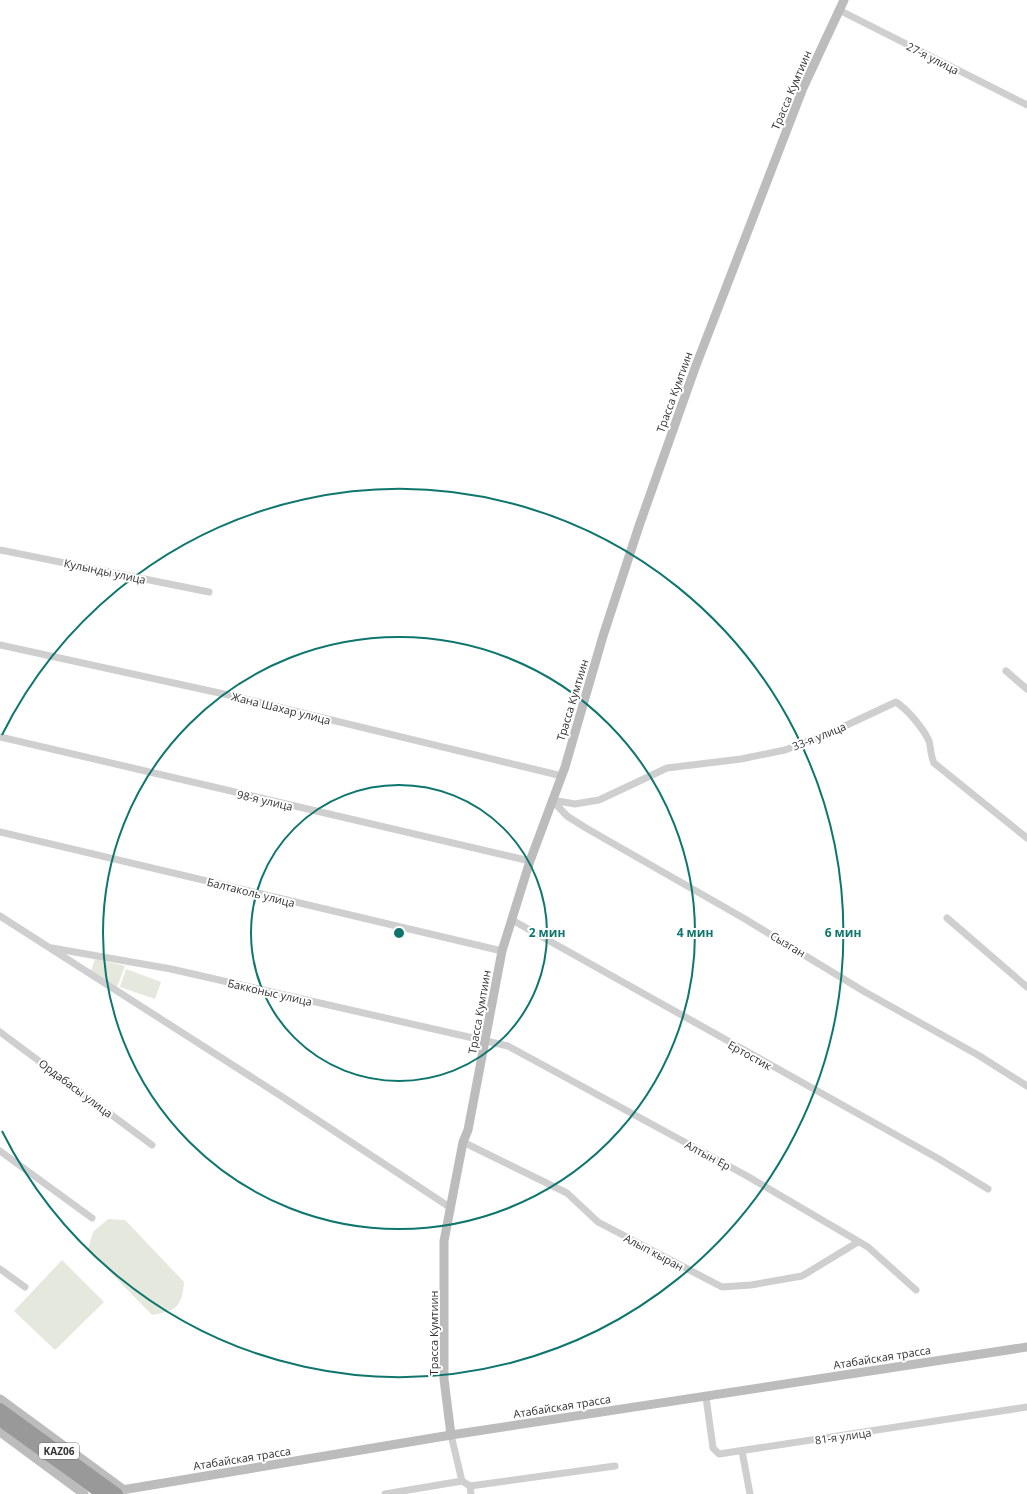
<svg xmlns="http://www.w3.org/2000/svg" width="1027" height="1494" font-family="'Open Sans',sans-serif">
<rect width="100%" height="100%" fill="#fff"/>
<g fill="#e5e8dc">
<path d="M95,959L125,966L117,987L91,971Z"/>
<path d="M126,969L161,982L155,999L120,987Z"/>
<path d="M108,1219L125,1220L184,1282C182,1307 176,1311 152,1315L88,1249L93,1232Z"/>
<path d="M62,1260L104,1302L55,1350L14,1311Z"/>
</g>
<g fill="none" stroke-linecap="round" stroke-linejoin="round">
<g stroke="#cfcfcf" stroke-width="7">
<path d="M839,10L1027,105"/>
<path d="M0,550L209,592"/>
<path d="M0,645L233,696L562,776"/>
<path d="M1006,671L1027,689"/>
<path d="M0,737L530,861"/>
<path d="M552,800L575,804L599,800L667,768L741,759L785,750L832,732L896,702C908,710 923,728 929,741C931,747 930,754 934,763L1027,838"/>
<path d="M552,800L567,816L586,828L745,919L865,992L978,1055L1027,1086"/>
<path d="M0,832L502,951"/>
<path d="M0,916L281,1096L451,1208"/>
<path d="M947,918L1027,987"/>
<path d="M512,920L939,1159L988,1189"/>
<path d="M52,948L171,969L508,1046L747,1176L868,1247L916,1290"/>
<path d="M0,1032L152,1145"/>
<path d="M463,1142L567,1193L598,1222L722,1287L751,1285L802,1276L858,1242"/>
<path d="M0,1151L92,1218"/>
<path d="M0,1269L25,1287"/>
<path d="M706,1397L713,1448L719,1454L1027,1407"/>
<path d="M451,1435L462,1481L470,1486L471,1494"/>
<path d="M742,1451L750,1494"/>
<path d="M470,1486L615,1466"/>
<path d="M385,1494L462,1481"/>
</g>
<g stroke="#bcbcbc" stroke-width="9">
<path d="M0,1399L124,1490"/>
<path d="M0,1432L84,1494"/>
<path d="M451,1435L444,1379V1241L463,1142L468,1130L502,951L530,861L565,767L603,636L639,526L695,368L803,88L844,0"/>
<path d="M110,1492L451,1435L1027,1347"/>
</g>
<g stroke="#999" stroke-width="12">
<path d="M0,1409L117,1494"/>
<path d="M0,1420L102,1494"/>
</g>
</g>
<g fill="none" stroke="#0f766e" stroke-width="2">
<circle cx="399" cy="933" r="148"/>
<circle cx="399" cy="933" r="296"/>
<path d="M2 735A444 444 0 1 1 2 1131"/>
</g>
<g text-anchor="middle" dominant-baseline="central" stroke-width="4" stroke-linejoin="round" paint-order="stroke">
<rect fill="#fff" stroke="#707070" stroke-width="1" x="39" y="1443" width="40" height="16" rx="3"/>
<g font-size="10" font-weight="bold" fill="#323232">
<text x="59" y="1451">KАZ06</text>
</g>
<g font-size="11" fill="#323232" stroke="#fff">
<text transform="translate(933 58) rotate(27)">27-я улица</text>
<text transform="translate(791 90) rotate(-67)">Трасса Кумтиин</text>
<text transform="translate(674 392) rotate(-70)">Трасса Кумтиин</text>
<text transform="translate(105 571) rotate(12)">Кулынды улица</text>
<text transform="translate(572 700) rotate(-73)">Трасса Кумтиин</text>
<text transform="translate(281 708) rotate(14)">Жана Шахар улица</text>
<text transform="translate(819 736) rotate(-22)">33-я улица</text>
<text transform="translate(265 800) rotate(13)">98-я улица</text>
<text transform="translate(251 892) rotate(14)">Балтаколь улица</text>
<text transform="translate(788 944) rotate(31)">Сызган</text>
<text transform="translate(270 992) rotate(13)">Бакконыс улица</text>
<text transform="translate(479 1012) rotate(-80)">Трасса Кумтиин</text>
<text transform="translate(750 1055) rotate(29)">Ертостик</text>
<text transform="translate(76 1088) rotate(37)">Ордабасы улица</text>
<text transform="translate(708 1155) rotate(28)">Алтын Ер</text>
<text transform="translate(654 1252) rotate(28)">Алып кыран</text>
<text transform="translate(433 1333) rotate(-90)">Трасса Кумтиин</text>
<text transform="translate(882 1357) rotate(-9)">Атабайская трасса</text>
<text transform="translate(562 1406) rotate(-9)">Атабайская трасса</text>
<text transform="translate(843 1436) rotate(-8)">81-я улица</text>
<text transform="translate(242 1458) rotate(-9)">Атабайская трасса</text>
</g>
</g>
<circle cx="399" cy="933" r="6" fill="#0f766e" stroke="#fff" stroke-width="2"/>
<g font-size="12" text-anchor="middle" font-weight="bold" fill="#0f766e" stroke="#fff" stroke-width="4" stroke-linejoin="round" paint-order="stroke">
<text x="547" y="937">2 мин</text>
<text x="695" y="937">4 мин</text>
<text x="843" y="937">6 мин</text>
</g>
</svg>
